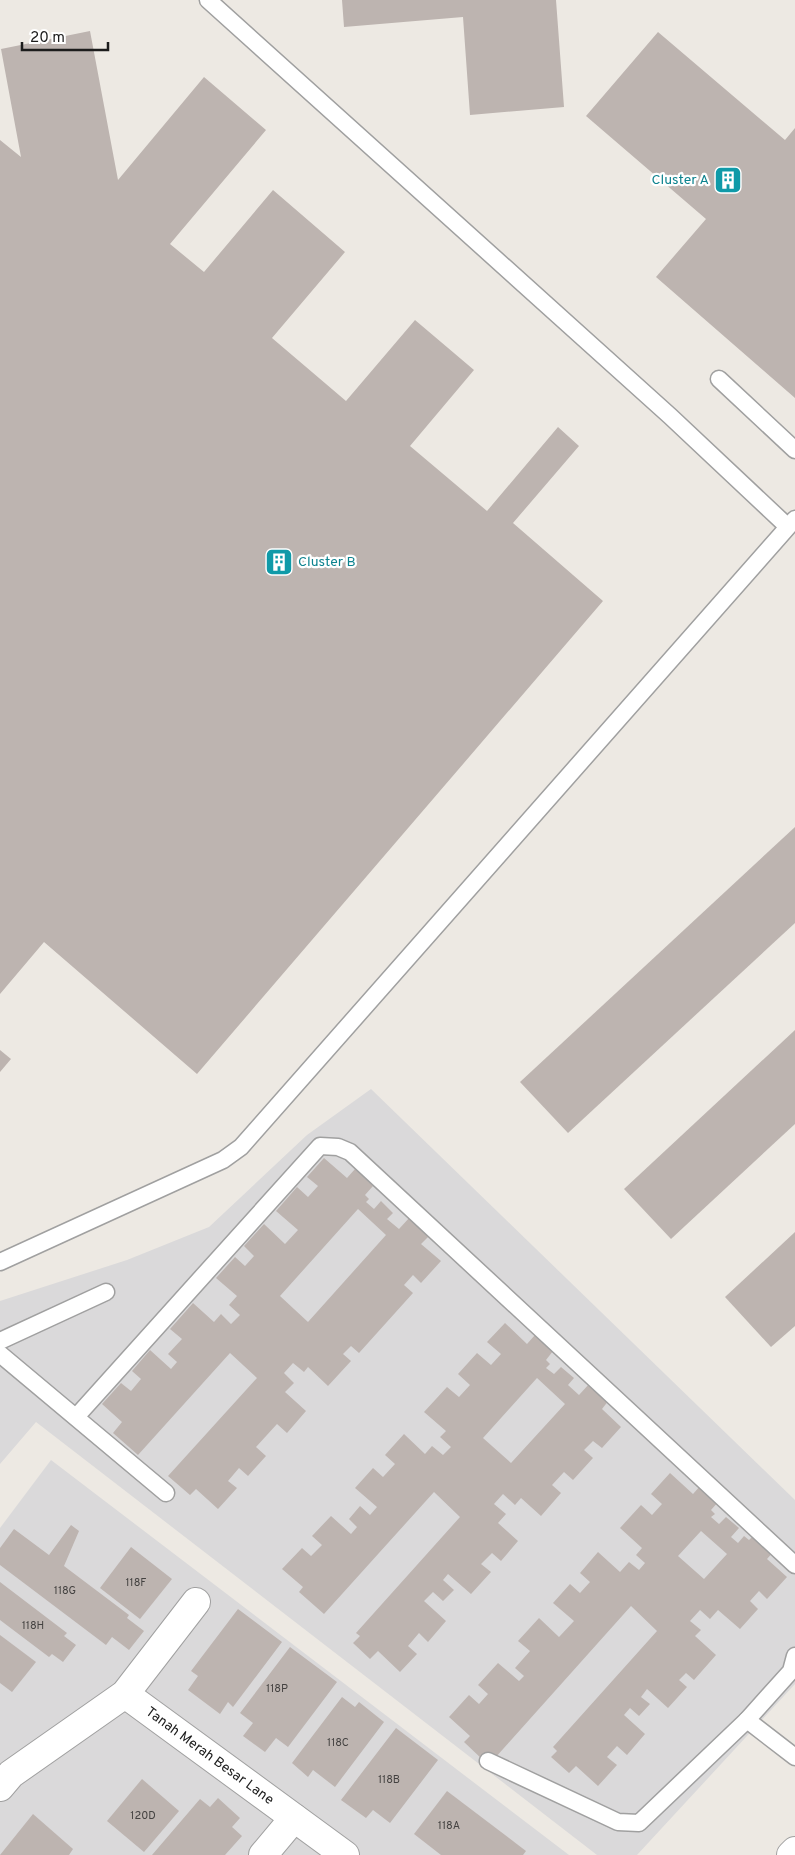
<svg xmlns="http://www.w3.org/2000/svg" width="795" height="1855" font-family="Overpass,sans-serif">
<rect width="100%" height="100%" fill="#ede9e3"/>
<g fill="#dad9da">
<path d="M371,1089L795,1500V1684L637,1855H597L36,1422L0,1464V1301L127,1260L209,1227L307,1135Z"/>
<path d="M51,1460L569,1855H0V1528Z"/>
</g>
<g fill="#bdb4b0" fill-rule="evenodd">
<path d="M342,0H556L564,107L470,115L463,17L344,27Z"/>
<path d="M90,31L118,180L204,77L266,130L170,244L204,272L273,190L345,252L272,338L346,401L415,320L474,370L410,446L487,511L558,427L579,446L513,523L603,601L197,1074L44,942L0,994V140L21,157L1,49Z"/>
<path d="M658,32L785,140L795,128V398L656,277L706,219L586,116Z"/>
<path d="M795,827V923L568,1133L520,1082Z"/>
<path d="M795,1030V1124L671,1239L624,1189Z"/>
<path d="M0,1050L11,1059L0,1072Z"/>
<path d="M324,1158L347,1178L355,1169L373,1186L365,1195L369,1199L366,1202L374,1209L381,1201L393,1213L387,1219L399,1229L410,1217L430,1235L421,1244L441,1261L421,1283L413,1275L404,1285L413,1293L359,1353L351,1346L343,1354L351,1361L328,1386L308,1367L304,1372L293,1363L284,1373L294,1383L285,1392L306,1411L287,1433L277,1424L256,1447L266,1456L248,1476L239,1468L228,1481L237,1488L218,1509L196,1489L190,1495L168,1476L257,1378L230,1353L138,1455L113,1433L122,1422L102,1404L121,1383L131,1391L141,1379L132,1371L150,1350L171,1369L177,1362L168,1354L182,1339L170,1329L193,1303L214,1322L221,1314L231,1324L240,1315L229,1305L237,1296L216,1278L235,1257L245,1266L254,1256L244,1246L264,1224L285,1244L298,1230L276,1211L297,1187L308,1197L318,1186L307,1177ZM358,1209L386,1235L308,1322L280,1296Z"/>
<path d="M795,1232V1326L771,1347L725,1297Z"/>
<path d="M505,1323L527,1344L535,1335L553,1351L546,1360L550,1364L546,1368L554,1374L561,1367L574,1378L568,1385L579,1395L590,1383L609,1400L602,1409L621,1427L602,1448L593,1441L584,1450L593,1458L573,1480L564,1472L552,1485L561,1493L541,1516L521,1498L515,1505L503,1494L494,1504L506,1514L498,1523L518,1541L501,1561L492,1553L481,1564L491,1572L471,1594L448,1574L443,1580L454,1590L443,1601L433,1592L424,1601L446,1621L428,1642L419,1633L408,1646L417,1654L400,1672L378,1651L370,1659L353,1643L360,1636L356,1633L460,1517L434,1492L324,1614L299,1592L303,1587L282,1569L302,1548L311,1556L322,1545L312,1536L331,1516L351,1534L357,1527L349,1519L360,1506L370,1515L377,1507L355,1488L373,1468L383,1477L395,1464L385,1455L404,1434L425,1454L432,1446L443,1455L451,1447L440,1437L446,1431L424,1412L447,1387L459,1397L470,1385L458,1374L477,1353L491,1365L501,1354L487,1342ZM537,1378L565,1404L511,1463L483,1438Z"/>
<path d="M670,1473L693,1494L701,1485L719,1501L711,1510L715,1514L711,1517L719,1524L726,1517L739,1528L731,1537L738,1543L744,1536L749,1540L756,1533L775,1550L767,1559L787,1577L767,1599L759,1591L750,1601L758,1609L740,1629L718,1610L710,1619L700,1610L690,1621L701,1630L695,1636L716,1655L694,1680L686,1673L679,1680L687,1687L668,1708L647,1689L641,1697L650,1704L639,1716L630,1708L624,1715L645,1734L627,1755L617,1746L607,1757L617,1765L598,1786L576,1766L569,1773L551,1757L557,1751L553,1747L657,1631L631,1606L495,1758L489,1753L483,1760L464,1742L470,1736L449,1717L469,1695L479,1704L488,1694L478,1685L498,1663L519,1681L524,1676L515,1668L530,1651L518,1641L539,1618L559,1637L574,1621L553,1603L570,1584L580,1593L590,1582L580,1573L598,1552L620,1572L629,1562L639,1570L645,1563L636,1555L642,1548L620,1528L641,1505L652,1515L662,1504L651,1494ZM701,1531L727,1554L704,1579L678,1556Z"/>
<path d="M71,1525L79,1531L64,1566L129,1615L127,1618L144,1631L129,1650L112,1637L106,1645L0,1565V1548L14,1529L49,1555Z"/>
<path d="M131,1547L172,1579L140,1619L100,1588Z"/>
<path d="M0,1582L67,1633L64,1636L76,1645L63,1662L52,1654L49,1657L0,1620Z"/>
<path d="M238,1609L282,1642L233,1707L228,1702L220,1714L188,1690L198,1676L191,1671Z"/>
<path d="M0,1635L36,1662L12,1692L0,1683Z"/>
<path d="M290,1647L337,1682L288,1747L276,1738L265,1752L243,1736L253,1723L240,1713Z"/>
<path d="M342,1697L355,1707L359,1702L384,1722L335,1787L313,1770L308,1777L292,1763Z"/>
<path d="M396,1728L438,1760L390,1823L373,1810L366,1818L341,1800Z"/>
<path d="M142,1779L179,1811L144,1852L107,1821Z"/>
<path d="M447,1791L526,1851L523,1855H441L414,1834Z"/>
<path d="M218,1798L240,1818L232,1827L242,1836L225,1855H152L200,1799L210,1807Z"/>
<path d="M33,1814L73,1849L69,1855H0Z"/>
</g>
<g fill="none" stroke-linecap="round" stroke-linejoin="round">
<g stroke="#a0a0a0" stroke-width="19">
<g id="service">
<path d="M208,0L670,416L787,526"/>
<path d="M719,379L795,450"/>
<path d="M0,1262L223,1160L241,1147L795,519"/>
<path d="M0,1341L106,1292"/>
<path d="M0,1354L166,1493"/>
<path d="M76,1417L320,1146L338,1147L350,1152L795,1565"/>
<path d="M747,1720L795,1757"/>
<path d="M488,1761L618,1822L639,1823L747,1720L791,1671L795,1656"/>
</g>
</g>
<g stroke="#a0a0a0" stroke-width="30">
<g id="minor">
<path id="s1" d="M125,1694L345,1855"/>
<path d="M0,1787L11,1774L125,1694L196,1602"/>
<path d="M263,1855L294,1818"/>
<path d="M791,1855L795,1851"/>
</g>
</g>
<use href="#service" stroke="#fff" stroke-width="16"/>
<use href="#minor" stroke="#fff" stroke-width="28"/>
</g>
<defs>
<g id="building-square" transform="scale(1.4375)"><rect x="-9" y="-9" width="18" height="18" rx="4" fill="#0f9aa8" stroke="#fff"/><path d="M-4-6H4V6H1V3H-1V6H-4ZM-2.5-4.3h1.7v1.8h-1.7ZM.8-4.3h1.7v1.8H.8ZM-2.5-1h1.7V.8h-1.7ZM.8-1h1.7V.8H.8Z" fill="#fff"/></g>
</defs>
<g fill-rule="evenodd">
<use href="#building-square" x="728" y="180"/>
<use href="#building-square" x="279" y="562"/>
</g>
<g text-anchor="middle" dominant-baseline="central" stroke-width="4.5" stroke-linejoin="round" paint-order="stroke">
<g font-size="11" fill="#444241">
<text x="136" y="1583">118F</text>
<text x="65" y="1591">118G</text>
<text x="33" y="1626">118H</text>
<text x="277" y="1689">118P</text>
<text x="338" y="1743">118C</text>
<text x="389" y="1780">118B</text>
<text x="143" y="1816">120D</text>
<text x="449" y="1826">118A</text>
</g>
<g font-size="14" fill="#0d838f" stroke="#fff" text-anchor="end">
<text x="709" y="180">Cluster A</text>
<text x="298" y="562" text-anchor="start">Cluster B</text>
</g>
<g font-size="14" fill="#1c1c1c" stroke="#fff">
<text stroke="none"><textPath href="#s1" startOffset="105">Tanah Merah Besar Lane</textPath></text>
</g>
</g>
<path d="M22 42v8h86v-8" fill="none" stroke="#1c1c1c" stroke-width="2.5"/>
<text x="30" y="42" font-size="15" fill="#1c1c1c" stroke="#ffffff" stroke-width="4" paint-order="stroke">20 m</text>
</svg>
